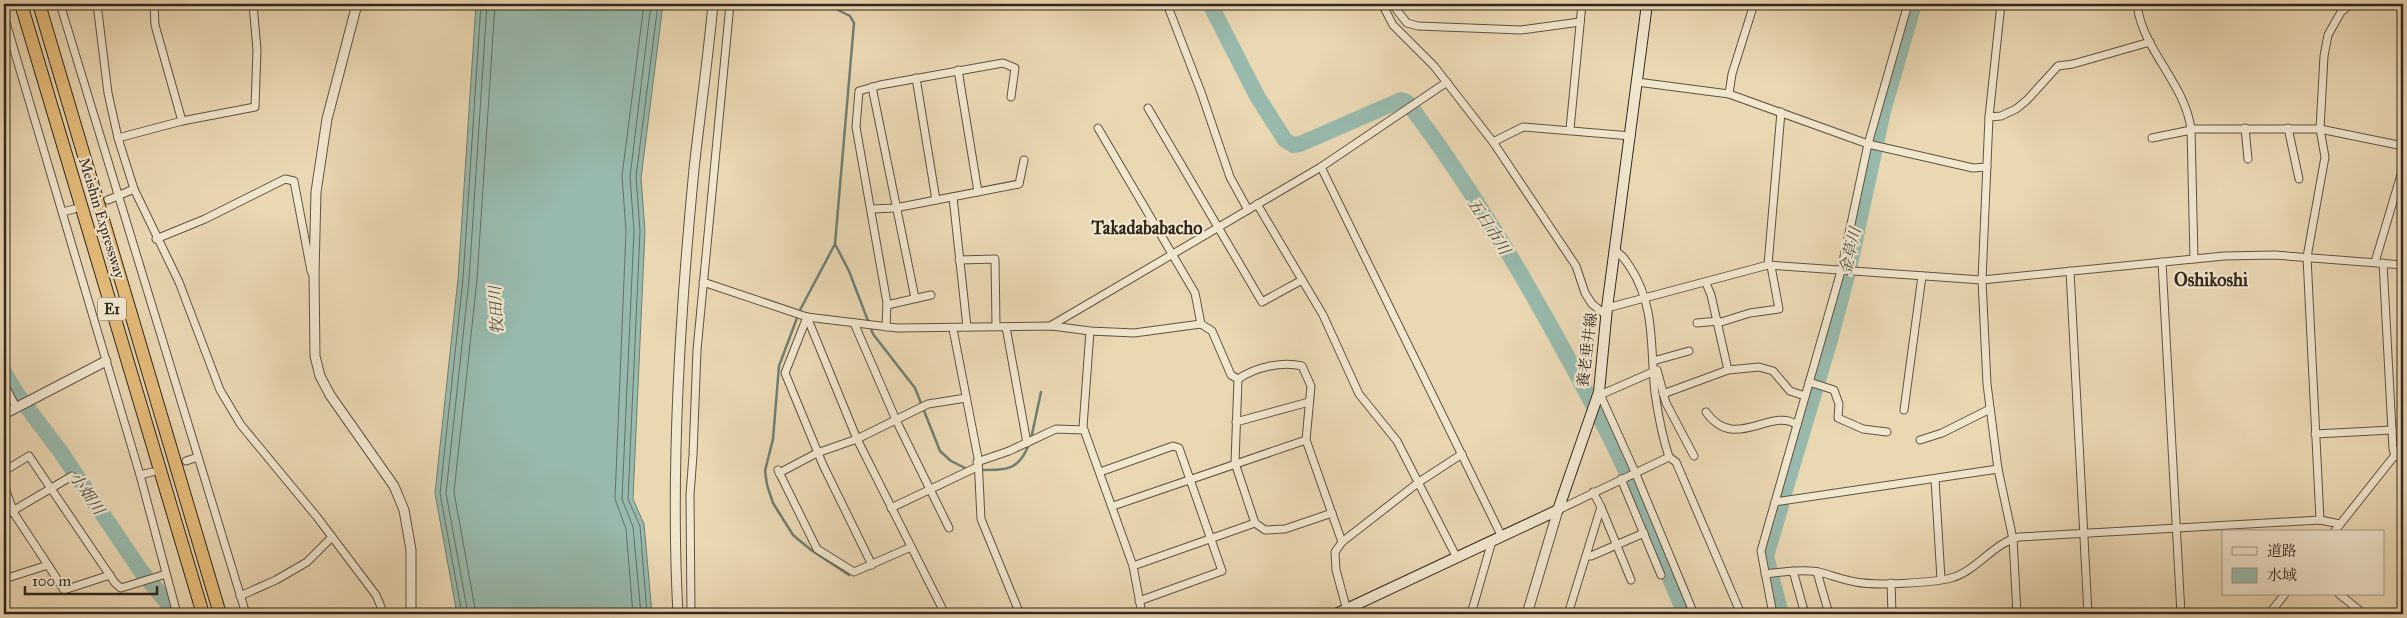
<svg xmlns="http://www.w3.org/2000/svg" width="2407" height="618" font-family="'IM FELL Great Primer','Noto Serif JP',serif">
<rect width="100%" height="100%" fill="#ead8b3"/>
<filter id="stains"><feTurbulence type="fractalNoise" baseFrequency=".004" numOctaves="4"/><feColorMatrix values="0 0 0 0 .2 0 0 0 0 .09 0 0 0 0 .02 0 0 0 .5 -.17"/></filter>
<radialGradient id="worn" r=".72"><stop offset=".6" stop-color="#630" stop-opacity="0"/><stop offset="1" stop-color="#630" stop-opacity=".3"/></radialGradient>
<path fill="#98baad" stroke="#6f7f73" d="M476,4H663L641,178L645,231L633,499L644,524L652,614H457L435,493L458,279Z"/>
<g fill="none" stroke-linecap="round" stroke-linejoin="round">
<g stroke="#647065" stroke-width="1">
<path d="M462,614L440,493L463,279L481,4"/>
<path d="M468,614L446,493L469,280L487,4"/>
<path d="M476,614L454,492L477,280L495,4"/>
<path d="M633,614L626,529L615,499L626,231L622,176L644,4"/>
<path d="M641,614L633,527L622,499L634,231L630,177L651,4"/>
<path d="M647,614L640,526L628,499L640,231L636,177L658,4"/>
</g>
<g stroke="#6f7f73" stroke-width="2.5">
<path d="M826,4L850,16L854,23L835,244L800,310L779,366L773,439L765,471L767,485L773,503L793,535L811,550L849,575"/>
<path d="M835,244L849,271L873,334L915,388L940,451L951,461L967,469"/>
<path d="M1031,439L1041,392"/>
<path d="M980,470C1006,470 1019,471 1029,444"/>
</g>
<g stroke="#98baad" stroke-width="16">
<path d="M1210,4L1257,96L1285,140L1293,145L1300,144L1401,100L1407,102C1481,199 1542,308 1599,416C1633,479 1657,548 1685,614"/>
<path d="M4,372L17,394L60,451L141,571L167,602L170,614"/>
<path d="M1783,497L1830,340L1849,268L1883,111L1914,4"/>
<path d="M1781,614L1766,556L1781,506"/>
</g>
<g stroke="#5f5342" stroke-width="9">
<g id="minor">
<path d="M60,4L246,614"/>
<path d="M97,4L108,93L118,138L134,189L179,282L220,390L241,425L317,517L376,595L384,614"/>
<path d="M154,4L155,25L182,121"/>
<path d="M1167,4L1201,92L1230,177L1248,210"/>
<path d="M1382,4L1393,25L1434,66L1493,142L1576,266L1585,293L1592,304L1606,315"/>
<path d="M1392,4L1407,23L1418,26L1521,30L1580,22"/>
<path d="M2001,4L1989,117L1982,280L1987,384L1998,469L2013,539L2017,614"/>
<path d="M2137,4C2142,50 2185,83 2191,129H2320L2403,146"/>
<path d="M4,16L140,475L177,614"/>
<path d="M958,70L978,192"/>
<path d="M916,78L936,200"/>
<path d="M1637,82L1729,94L1868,144L1973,168L1987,167"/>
<path d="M872,87L915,298"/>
<path d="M1729,94L1732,74L1754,4"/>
<path d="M1148,108L1262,302L1302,280"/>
<path d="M1989,117L2001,116L2016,109L2027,100L2058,66L2073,64L2150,42"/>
<path d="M1098,128L1195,293L1201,324"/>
<path d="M2245,128L2248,159"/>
<path d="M2288,128L2299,179"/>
<path d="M1570,129L1582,4"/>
<path d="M2191,129L2194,259"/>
<path d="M118,138L182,121L255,107L257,50L253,4"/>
<path d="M2152,138L2191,130"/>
<path d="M1493,142L1523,127L1631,136"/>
<path d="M1321,167L1502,537"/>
<path d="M953,197L967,327"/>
<path d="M108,200L134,189"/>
<path d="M1257,204L1323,315L1359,394L1397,441L1457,558"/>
<path d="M872,209L895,208L1019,184L1024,160"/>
<path d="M63,212L74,209"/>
<path d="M156,239L205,219L285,179L294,181L311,271L313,274"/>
<path d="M959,260L995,259L996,325"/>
<path d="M2162,262L2181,614"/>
<path d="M2375,262L2403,168"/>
<path d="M2383,263L2393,449L2395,455L2403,461"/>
<path d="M1768,265L1781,112"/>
<path d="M2070,271L2088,614"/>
<path d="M703,282L807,317L897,328L1052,326L1090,331L1134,333L1201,324L1212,331L1231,375L1238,379L1235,463L1255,523L1265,530L1285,529L1332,513"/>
<path d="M1706,283L1711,295L1728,370"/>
<path d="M887,305L931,295"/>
<path d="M1607,308L1768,265L1982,280L2224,256L2274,255L2403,265"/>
<path d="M807,317L857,439L945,614"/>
<path d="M807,317L785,373L823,465L872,565"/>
<path d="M854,323L896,420L949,528"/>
<path d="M1697,323L1718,321"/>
<path d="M1718,323L1750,313L1779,309L1771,266"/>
<path d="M1052,325L1321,167L1447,82"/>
<path d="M886,327L887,303L856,127L859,91L880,85L1003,63L1015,68L1011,97"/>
<path d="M1006,327L1027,443"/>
<path d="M953,329L978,458L981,519L1020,614"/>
<path d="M1090,331L1083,427L1133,566L1142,614"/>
<path d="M1653,361L1689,351"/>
<path d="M1238,379C1256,367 1282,361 1302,366L1311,386L1306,440L1342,542"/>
<path d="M1809,382L1834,390L1839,404L1838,418L1863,429L1887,432"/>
<path d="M4,384L16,407"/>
<path d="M1599,392L1635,472L1694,614"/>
<path d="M1663,394L1728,370L1759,367L1773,371L1790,391L1805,396"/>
<path d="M1600,395L1657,370L1666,403L1694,456"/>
<path d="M1904,410L1922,276"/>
<path d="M1706,412C1735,453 1771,406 1797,425"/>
<path d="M1236,422L1309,402"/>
<path d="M2315,434L2392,430"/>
<path d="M1920,440L1942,433L1990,409"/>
<path d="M1669,457L1676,462L1741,614"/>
<path d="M186,461L198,457"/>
<path d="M977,462L1009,451L1056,429L1084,430"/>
<path d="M778,470L817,549L854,572L911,547"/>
<path d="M4,471L29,456L115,583L121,588L166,574"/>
<path d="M1100,472L1173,446L1179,448L1222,571L1139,601"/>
<path d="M779,473L817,453L857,439L928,404L966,398"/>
<path d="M140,475L152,472"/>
<path d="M1621,479L1661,575"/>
<path d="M1935,479L1941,579"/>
<path d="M4,486L15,515L48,565"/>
<path d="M1775,502L1998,469"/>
<path d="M1113,506L1306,440"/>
<path d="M1601,507L1631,580"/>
<path d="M891,508L977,467"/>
<path d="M1558,510L1669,457C1662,436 1658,414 1655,393C1650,349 1656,306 1630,267C1625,260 1623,255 1615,251"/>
<path d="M4,516L72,476"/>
<path d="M2320,520L2307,257L2325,157L2320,129L2324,56L2328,35L2341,12L2351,4"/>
<path d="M2334,532L2403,445"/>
<path d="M1586,556H1591L1644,533"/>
<path d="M1133,566L1255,523"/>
<path d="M1793,571L1805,614"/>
<path d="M1817,572L1829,614"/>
<path d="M1765,574C1782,572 1801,569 1819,572C1831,575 1843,580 1856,582C1875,586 1932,583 1951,578C1977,571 1993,543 2019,537L2320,520L2340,524"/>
<path d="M4,579L48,565L64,590L110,575"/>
<path d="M1891,583L1892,614"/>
<path d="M2339,594L2364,614"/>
<path d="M240,596L276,580L307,562L332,537"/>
<path d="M691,614L690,495L693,455L697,350L730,4"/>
<path d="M1348,614L1336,570L1335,552L1342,542L1419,482L1462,454"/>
<path d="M1471,614L1492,541"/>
<path d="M1568,614L1601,507L1593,492"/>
<path d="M1773,614L1761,551L1841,271L1868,144L1908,4"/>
<path d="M2269,614L2285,594"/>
</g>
</g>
<g stroke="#5f5342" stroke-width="11">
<g id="tertiary">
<path d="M357,4L327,119L316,192L314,274L315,356L320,376L330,395L394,486L404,510L411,550V614"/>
<path d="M4,414L106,361"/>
<path d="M678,614C670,470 680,313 694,169C700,114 708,59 713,4"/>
<path d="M1527,614L1558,510"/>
</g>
</g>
<g stroke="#31271d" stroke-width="12">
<path id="secondary" d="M1336,614L1558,510L1599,392L1607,308L1647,4"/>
</g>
<g stroke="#31271d" stroke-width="14">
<g id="motorway">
<path d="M21,4L203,614"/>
<path d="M39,4L220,614"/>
</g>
</g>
<use href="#minor" stroke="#f1e6ce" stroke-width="7"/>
<use href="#tertiary" stroke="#f1e6ce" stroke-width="9"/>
<use href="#secondary" stroke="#f1e6ce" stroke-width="10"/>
<use href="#motorway" stroke="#e5bc7a" stroke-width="12"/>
</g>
<g text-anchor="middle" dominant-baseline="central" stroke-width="4.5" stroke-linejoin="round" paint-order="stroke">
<rect fill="#f1e6ce" stroke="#6b6052" stroke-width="1" x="98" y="297.5" width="28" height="23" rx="4"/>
<g font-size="14" font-weight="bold" fill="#31271d">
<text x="112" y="309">E1</text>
</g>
<g font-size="15" fill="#31271d" stroke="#f1e6ce">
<text transform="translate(102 218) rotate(73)">Meishin Expressway</text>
<text transform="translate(1587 350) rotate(-83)">養老垂井線</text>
</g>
<g font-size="16" font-style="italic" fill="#4b4c41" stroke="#f1e6ce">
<text transform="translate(1489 226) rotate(57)">五日市川</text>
<text transform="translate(1850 251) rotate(-77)">金草川</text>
<text transform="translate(496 310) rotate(-93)">牧田川</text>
<text transform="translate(87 493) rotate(55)">小畑川</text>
</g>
<g font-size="18" font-weight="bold" fill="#31271d" stroke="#f1e6ce">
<text x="1147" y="228">Takadababacho</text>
<text x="2211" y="280">Oshikoshi</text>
</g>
</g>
<rect width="2407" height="618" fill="none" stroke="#ead8b3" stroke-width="20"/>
<rect x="5" y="5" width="2397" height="608" fill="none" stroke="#31271d" stroke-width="2.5"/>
<rect x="10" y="10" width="2387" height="598" fill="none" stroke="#31271d"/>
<rect x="2222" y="530" width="162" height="65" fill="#f1e6ce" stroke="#a49a87"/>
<rect x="2232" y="547" width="25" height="8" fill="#f1e6ce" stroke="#a49a87"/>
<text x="2267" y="556" font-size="15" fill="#31271d">道路</text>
<rect x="2232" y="568" width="25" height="15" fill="#98baad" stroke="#a49a87"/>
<text x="2267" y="580" font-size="15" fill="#31271d">水域</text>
<path d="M25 586v8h132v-8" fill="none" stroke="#31271d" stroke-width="2.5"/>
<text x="32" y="586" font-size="15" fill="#31271d" stroke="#f1e6ce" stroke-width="4" paint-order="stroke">100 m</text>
<rect width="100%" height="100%" filter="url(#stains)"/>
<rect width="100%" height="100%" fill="url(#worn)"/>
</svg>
